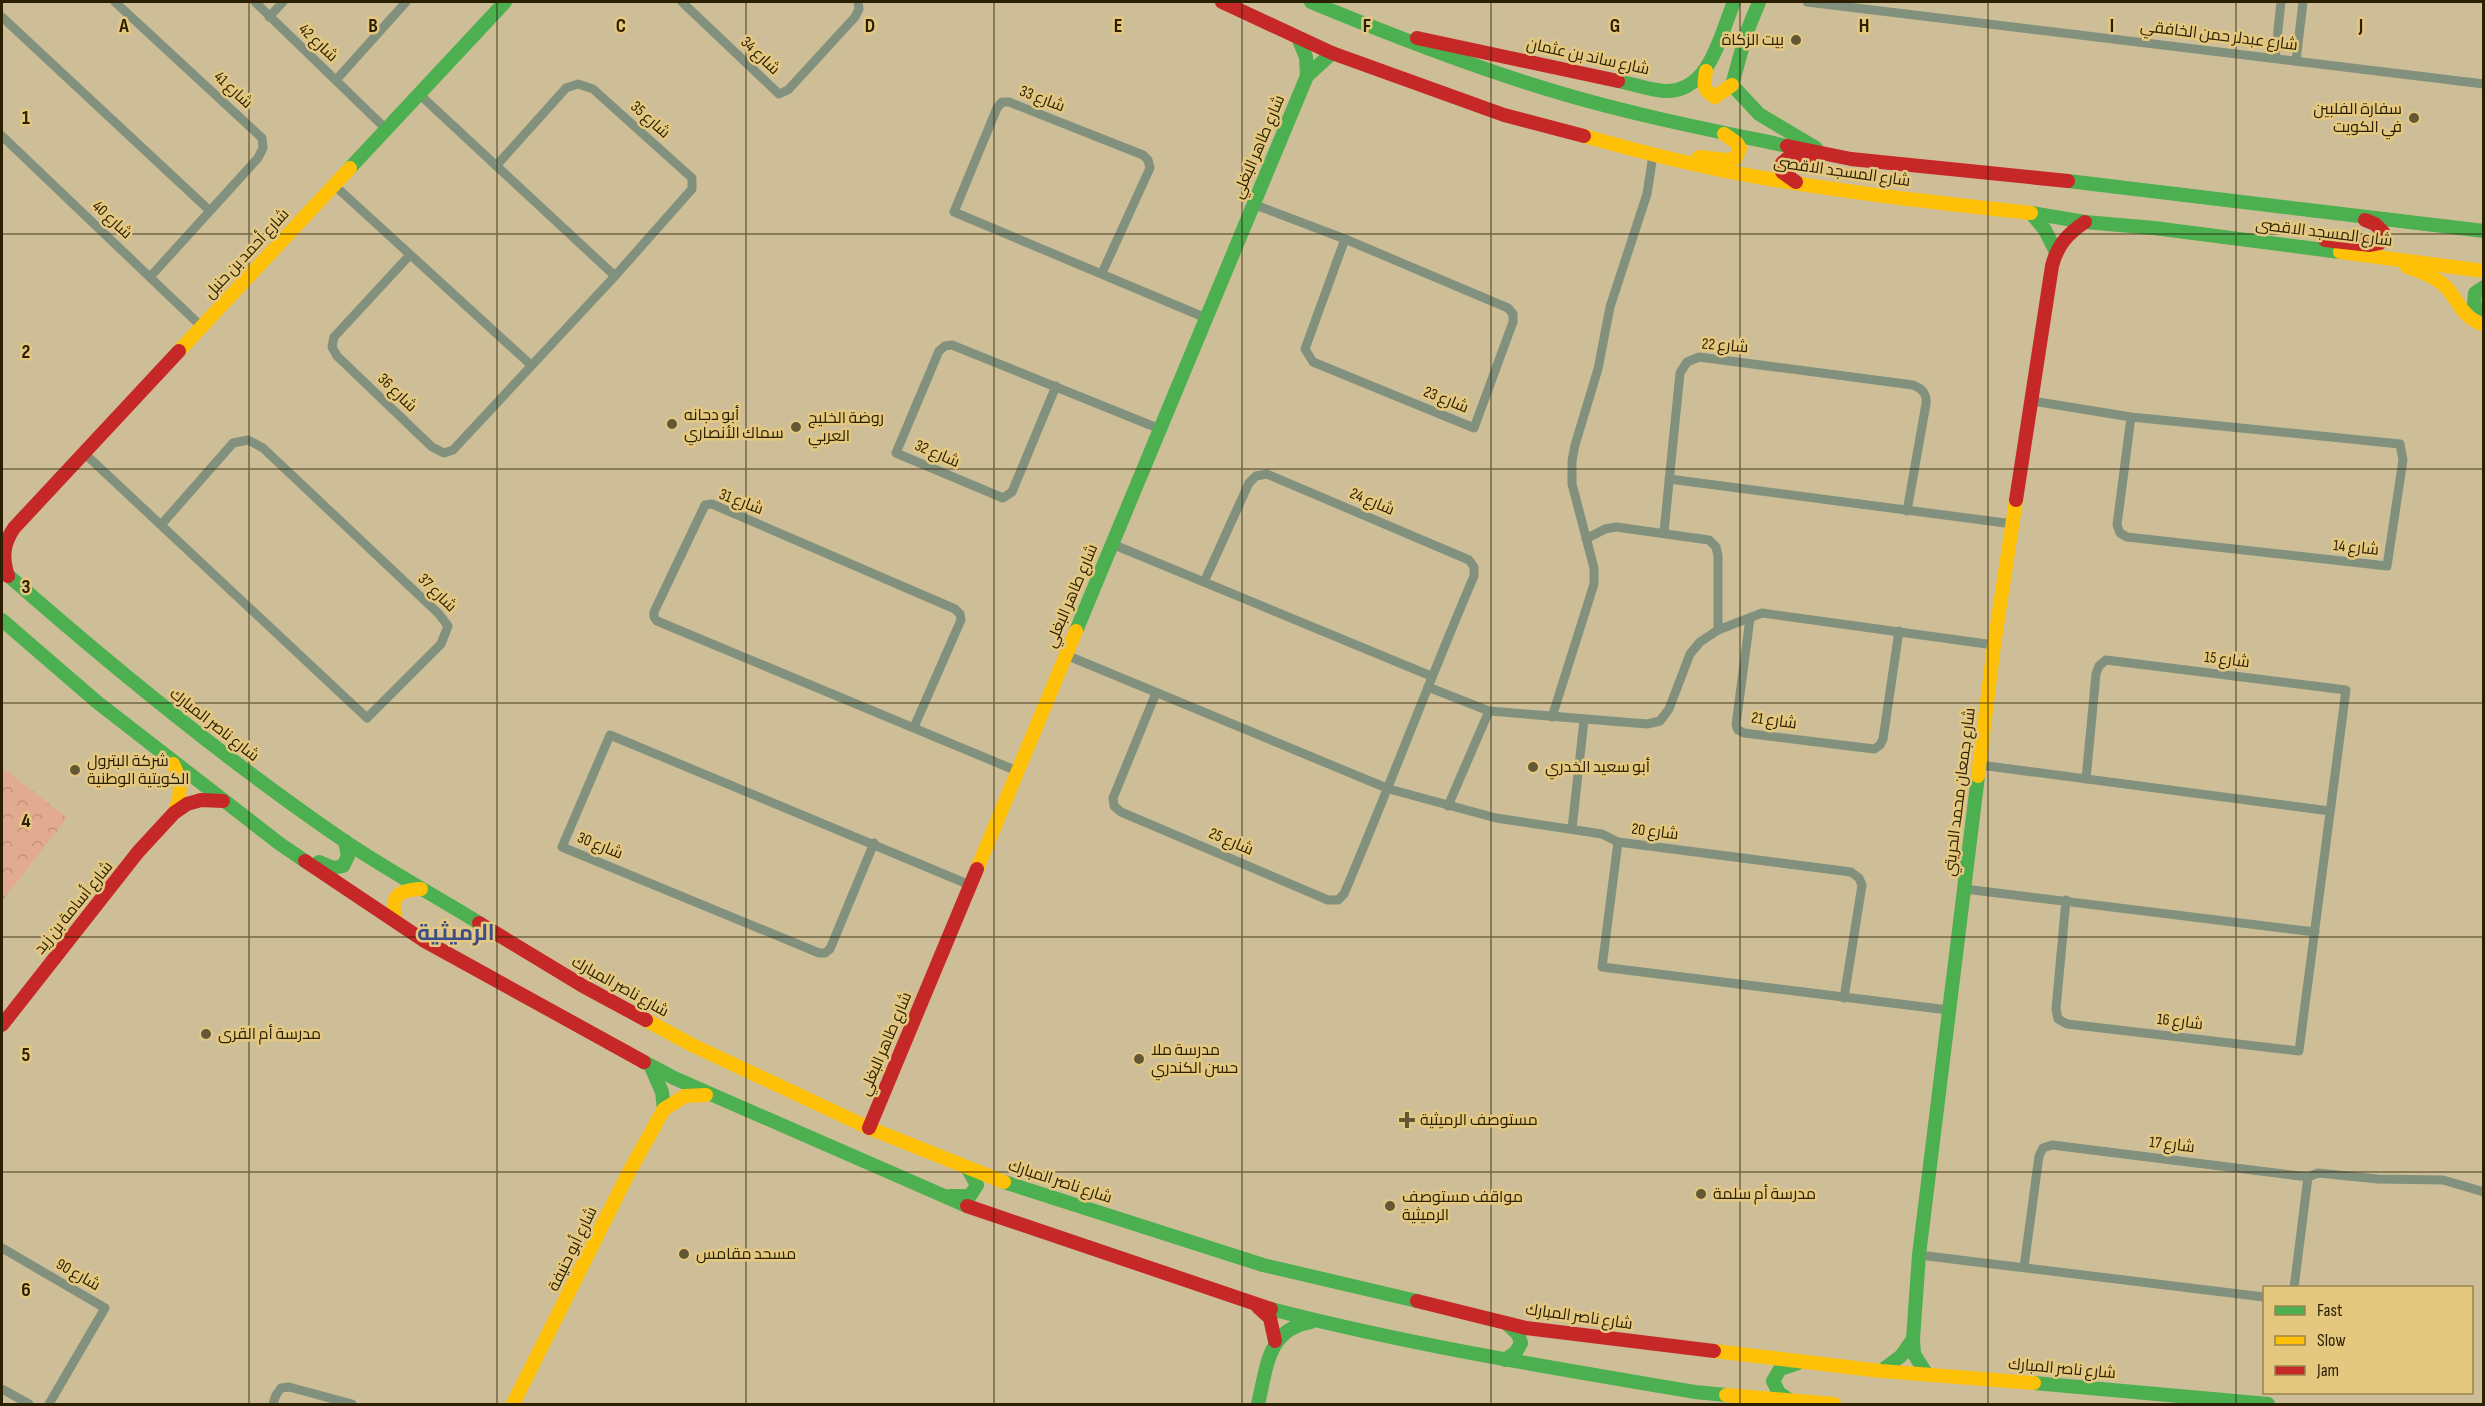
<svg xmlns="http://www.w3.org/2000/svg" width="2485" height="1406" font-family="'Sofia Sans Condensed',Cairo,sans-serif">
<defs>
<pattern id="park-crowns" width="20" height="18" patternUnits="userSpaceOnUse" patternTransform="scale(1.5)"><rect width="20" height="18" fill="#e2aa91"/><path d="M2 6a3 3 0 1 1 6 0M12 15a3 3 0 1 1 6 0" fill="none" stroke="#c2927b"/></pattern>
</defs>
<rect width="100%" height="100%" fill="#cebe97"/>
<path fill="url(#park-crowns)" d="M2,767L67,818L2,901Z"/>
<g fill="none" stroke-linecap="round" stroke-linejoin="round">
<g stroke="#82917d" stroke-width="9">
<path d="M115,2L262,138L263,148L258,158L150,277"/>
<path d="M255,2L386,129"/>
<path d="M682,2L779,94L788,90L855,17L859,9L858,2"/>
<path d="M1807,2L2484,84"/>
<path d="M2,17L209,210"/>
<path d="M269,17L283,2"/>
<path d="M2275,58L2281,2"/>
<path d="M2296,61L2303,2"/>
<path d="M336,80L406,2"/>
<path d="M419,94L615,276"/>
<path d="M2,136L202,327"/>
<path d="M334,185L531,365"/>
<path d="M1253,204L1345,239L1508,308L1513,314V322L1474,428L1313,362L1305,349L1345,239"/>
<path d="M409,256L334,337L332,347L337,356L432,447L444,453L453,450L615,276L692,189V178L593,89L578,84L566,88L496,166"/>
<path d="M1102,273L1150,168L1148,160L1143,155L1009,102H1002L997,108L954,212L1206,318"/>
<path d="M1056,386L1012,492L1003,498L896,453L939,351L945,346L952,345L1160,429"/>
<path d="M2032,401L2131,417L2400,444L2403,460L2387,566L2127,537L2120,533L2117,525L2131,417"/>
<path d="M84,453L367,718L441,644L448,626L439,614L263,448L248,440L233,443L161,525"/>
<path d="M1669,479L2013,524"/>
<path d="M1664,532L1680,373L1687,362L1699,357L1913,385C1923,389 1927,394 1926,404L1907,511"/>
<path d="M1586,539L1605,529L1616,527L1709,540L1716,547L1718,556V630"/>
<path d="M1112,544L1431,676"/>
<path d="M1750,618L1736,725L1738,730L1744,733L1874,749L1880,745L1883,739L1899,631"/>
<path d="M1066,655L1389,789L1496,818L1602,834L1618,842L1851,872L1859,878L1862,885L1844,998"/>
<path d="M1428,687L1489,711L1647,724L1660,721L1669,709L1690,654L1700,642L1718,630L1762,613L1994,645"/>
<path d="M1156,693L1113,798L1114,806L1121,812L1328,900H1338L1344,894C1389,788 1429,681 1474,576V567L1469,560L1267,474L1256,476L1249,483L1204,582"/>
<path d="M1552,717L1594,584V568L1572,484V461L1575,445L1598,369L1610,307L1647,194L1653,155"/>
<path d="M914,727L961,620L960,614L955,609L712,504L705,505L654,612V617L657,621L1017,771"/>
<path d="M1980,765L2330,811"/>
<path d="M1448,806L1489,711"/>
<path d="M1572,829L1584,720"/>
<path d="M1618,842L1602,967L1948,1010"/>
<path d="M874,843L830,949L825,953H819L562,847L610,735L970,885"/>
<path d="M1965,889L2315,932"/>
<path d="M2066,900L2056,1009L2058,1019L2067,1024L2299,1051L2346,690L2106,660L2099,666L2096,674L2086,779"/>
<path d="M2,1248L105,1308L49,1404"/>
<path d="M1919,1255L2264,1297"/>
<path d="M2024,1267L2039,1156L2043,1148L2052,1145L2308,1177L2318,1173L2378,1179L2443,1180L2484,1192"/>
<path d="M2294,1288L2308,1177"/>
<path d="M2,1389L29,1404"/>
<path d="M273,1404L276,1395L281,1388L289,1387L352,1404"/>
</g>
<g stroke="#4caf50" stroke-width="14">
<path d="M1311,2C1393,36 1475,68 1560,93C1634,115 1711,130 1787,146"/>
<path d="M1759,2L1746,34L1732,85L1759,114L1816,148"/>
<path d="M1298,38L1306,57L1307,76"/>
<path d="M1618,81C1633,84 1649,90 1664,91C1710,93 1720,35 1734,2"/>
<path d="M350,168L505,2"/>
<path d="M2068,181L2484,231"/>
<path d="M2031,213L2085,222L2154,228L2340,252"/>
<path d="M2031,213L2045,230L2055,250"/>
<path d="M2484,287L2475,293L2474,304L2484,318"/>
<path d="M2,570C111,666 223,758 343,840C387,870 434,895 479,923"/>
<path d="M2,620L97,702L280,844L305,861"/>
<path d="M1076,631L1307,76L1332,53"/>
<path d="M319,862L333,868L343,866L348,856L345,841"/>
<path d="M644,1062L674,1078L967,1206"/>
<path d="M651,1067L662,1092L664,1109"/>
<path d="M1004,1182L1263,1265L1417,1301"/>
<path d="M950,1196H970L977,1185L968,1169"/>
<path d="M1271,1309C1410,1345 1553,1368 1695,1392L1726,1395"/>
<path d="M1505,1360L1516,1352L1521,1343L1518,1334L1506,1323"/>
<path d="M1881,1371L1901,1356L1913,1339"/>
<path d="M1926,1373L1914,1354L1913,1339L1919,1255L1978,776"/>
<path d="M2034,1383L2268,1404"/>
<path d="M1791,1401L1779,1393L1773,1381L1780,1369L1798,1363"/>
<path d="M1258,1404C1267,1368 1267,1329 1311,1322"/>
</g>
<g stroke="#ffc107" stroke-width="14">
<path d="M1706,71C1704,84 1702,90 1715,97L1732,85"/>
<path d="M1584,136C1641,152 1699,167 1758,177C1848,193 1940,203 2031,213"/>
<path d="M1699,157L1727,160L1736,158L1740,148L1737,143L1724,134"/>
<path d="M2340,252L2484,271"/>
<path d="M2407,267C2421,271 2434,276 2445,286C2460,302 2460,316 2484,325"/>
<path d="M179,351L350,168"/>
<path d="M173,764C182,781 182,796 174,813"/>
<path d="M1978,776L1994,645L2016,500"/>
<path d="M977,869L1076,631"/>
<path d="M395,920C390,896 398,890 421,889"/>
<path d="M646,1020L692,1045L869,1128L1004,1182"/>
<path d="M1714,1351L1881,1371L2034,1383"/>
<path d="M1726,1395L1834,1404"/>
<path d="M513,1404L630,1170L664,1109L685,1096L706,1095"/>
</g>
<g stroke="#c62828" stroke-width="14">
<path d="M1222,2L1332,53L1504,115L1584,136"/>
<path d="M1417,38L1618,81"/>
<path d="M1787,146L1851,159L2068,181"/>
<path d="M1796,182L1782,172V163L1788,158H1813"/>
<path d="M2325,240L2370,245L2380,243L2383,232L2375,224L2365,220"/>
<path d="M2016,500L2052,266C2057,246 2067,234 2085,222"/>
<path d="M8,576C2,558 3,544 14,528L179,351"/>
<path d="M305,861L423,940L644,1062"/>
<path d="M479,923L583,986L646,1020"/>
<path d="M2,1025L138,852L174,813L187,804L201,800L223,801"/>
<path d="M869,1128L977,869"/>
<path d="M967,1206L1271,1309"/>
<path d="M1417,1301L1526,1328L1714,1351"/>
<path d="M1258,1307L1270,1318L1275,1341"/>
</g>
</g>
<path fill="none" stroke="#2a1f01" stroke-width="1.5" stroke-opacity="0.55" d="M249,2V1404M497,2V1404M746,2V1404M994,2V1404M1242,2V1404M1491,2V1404M1740,2V1404M1988,2V1404M2236,2V1404M2,234H2484M2,469H2484M2,703H2484M2,937H2484M2,1172H2484"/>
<g fill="#635736" stroke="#e5c880" stroke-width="2">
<circle cx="1796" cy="40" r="6"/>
<circle cx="2414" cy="118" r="6"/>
<circle cx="672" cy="424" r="6"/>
<circle cx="796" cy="427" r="6"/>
<circle cx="1533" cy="767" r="6"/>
<circle cx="75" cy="770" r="6"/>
<circle cx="206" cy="1034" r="6"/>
<circle cx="1139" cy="1059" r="6"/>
<path d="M1404 1111h6v6h6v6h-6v6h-6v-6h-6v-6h6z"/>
<circle cx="1701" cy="1194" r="6"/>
<circle cx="1390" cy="1206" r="6"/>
<circle cx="684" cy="1254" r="6"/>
</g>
<g text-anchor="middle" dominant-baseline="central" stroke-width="5" stroke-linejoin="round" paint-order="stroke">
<g font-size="16" fill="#2a1f01" stroke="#e5c880">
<text transform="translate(2219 36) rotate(7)">شارع عبدلر حمن الخافقي</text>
<text transform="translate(318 43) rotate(44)">شارع 42</text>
<text transform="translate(760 56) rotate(44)">شارع 34</text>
<text transform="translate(1588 57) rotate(12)">شارع ساند بن عثمان</text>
<text transform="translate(233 90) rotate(43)">شارع 41</text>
<text transform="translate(1042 99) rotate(21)">شارع 33</text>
<text transform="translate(650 120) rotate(42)">شارع 35</text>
<text transform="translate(1259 147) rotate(-67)">شارع طاهر البغلي</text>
<text transform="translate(1842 172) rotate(8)">شارع المسجد الاقصى</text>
<text transform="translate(112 220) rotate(43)">شارع 40</text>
<text transform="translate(2324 233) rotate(7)">شارع المسجد الاقصى</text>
<text transform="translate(247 254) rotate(-47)">شارع أحمد بن حنبل</text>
<text transform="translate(1725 346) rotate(5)">شارع 22</text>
<text transform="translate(397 393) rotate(44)">شارع 36</text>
<text transform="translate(1446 400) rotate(22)">شارع 23</text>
<text transform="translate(937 454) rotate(23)">شارع 32</text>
<text transform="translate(741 502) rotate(21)">شارع 31</text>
<text transform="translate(1372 502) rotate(23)">شارع 24</text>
<text transform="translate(2356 548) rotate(6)">شارع 14</text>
<text transform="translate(437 593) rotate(45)">شارع 37</text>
<text transform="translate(1072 596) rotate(-67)">شارع طاهر البغلي</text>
<text transform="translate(2227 660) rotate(7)">شارع 15</text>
<text transform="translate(1774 721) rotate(8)">شارع 21</text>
<text transform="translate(214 725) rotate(38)">شارع ناصر المبارك</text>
<text transform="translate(1960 792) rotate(-83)">شارع جمعان محمد الحريتي</text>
<text transform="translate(1655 832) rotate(7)">شارع 20</text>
<text transform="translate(1231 842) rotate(23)">شارع 25</text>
<text transform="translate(600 846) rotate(22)">شارع 30</text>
<text transform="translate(74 908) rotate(-51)">شارع أسامة بن زيد</text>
<text transform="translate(620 987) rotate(29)">شارع ناصر المبارك</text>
<text transform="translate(2180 1022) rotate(7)">شارع 16</text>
<text transform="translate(886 1044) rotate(-67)">شارع طاهر البغلي</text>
<text transform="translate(2172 1145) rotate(7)">شارع 17</text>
<text transform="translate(1060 1182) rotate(18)">شارع ناصر المبارك</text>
<text transform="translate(573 1249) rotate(-64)">شارع أبو حنيفة</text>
<text transform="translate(78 1275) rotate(30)">شارع 90</text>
<text transform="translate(1579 1317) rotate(8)">شارع ناصر المبارك</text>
<text transform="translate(2062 1369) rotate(5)">شارع ناصر المبارك</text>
</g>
<g font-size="16" fill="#2a1f01" stroke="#e5c880" text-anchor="start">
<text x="1784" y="40" text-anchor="end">بيت الزكاة</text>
<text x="2402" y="109" text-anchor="end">سفارة الفلبين<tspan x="2402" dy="18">في الكويت</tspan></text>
<text x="684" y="415">أبو دجانه<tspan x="684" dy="18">سماك الأنصاري</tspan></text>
<text x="808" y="418">روضة الخليج<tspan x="808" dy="18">العربي</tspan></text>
<text x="87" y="761">شركة البترول<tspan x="87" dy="18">الكويتية الوطنية</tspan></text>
<text x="1545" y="767">أبو سعيد الخدري</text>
<text x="218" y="1034">مدرسة أم القرى</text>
<text x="1151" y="1050">مدرسة ملا<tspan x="1151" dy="18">حسن الكندري</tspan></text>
<text x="1420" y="1120">مستوصف الرميثية</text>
<text x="1713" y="1194">مدرسة أم سلمة</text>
<text x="1402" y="1197">مواقف مستوصف<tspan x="1402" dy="18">الرميثية</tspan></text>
<text x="696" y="1254">مسحد مقامس</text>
</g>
<g font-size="22" font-weight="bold" fill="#3b4e89" stroke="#e5c880">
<text x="456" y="933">الرميثية</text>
</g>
</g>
<g font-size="20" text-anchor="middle" font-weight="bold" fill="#2a1f01" stroke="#e5c880" stroke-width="5" stroke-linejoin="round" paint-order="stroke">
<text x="124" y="32">A</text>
<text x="373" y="32">B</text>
<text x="621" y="32">C</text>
<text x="870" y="32">D</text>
<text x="1118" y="32">E</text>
<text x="1367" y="32">F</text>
<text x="1615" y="32">G</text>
<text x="1864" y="32">H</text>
<text x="2112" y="32">I</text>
<text x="2361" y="32">J</text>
<text x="26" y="124">1</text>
<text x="26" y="358">2</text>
<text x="26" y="593">3</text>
<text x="26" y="827">4</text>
<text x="26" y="1061">5</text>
<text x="26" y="1296">6</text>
</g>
<rect width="2485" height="1406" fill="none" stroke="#2a1f01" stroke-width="6"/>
<rect x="2263" y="1286" width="210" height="108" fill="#e5c880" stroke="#9a844d" stroke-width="1.5"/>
<rect x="2275" y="1306" width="30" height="9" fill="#4caf50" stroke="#9a844d" stroke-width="1.5"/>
<text x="2317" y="1316" font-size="18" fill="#2a1f01">Fast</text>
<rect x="2275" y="1336" width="30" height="9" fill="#ffc107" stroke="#9a844d" stroke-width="1.5"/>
<text x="2317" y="1346" font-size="18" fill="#2a1f01">Slow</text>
<rect x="2275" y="1366" width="30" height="9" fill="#c62828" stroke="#9a844d" stroke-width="1.5"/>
<text x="2317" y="1376" font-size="18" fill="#2a1f01">Jam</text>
</svg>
